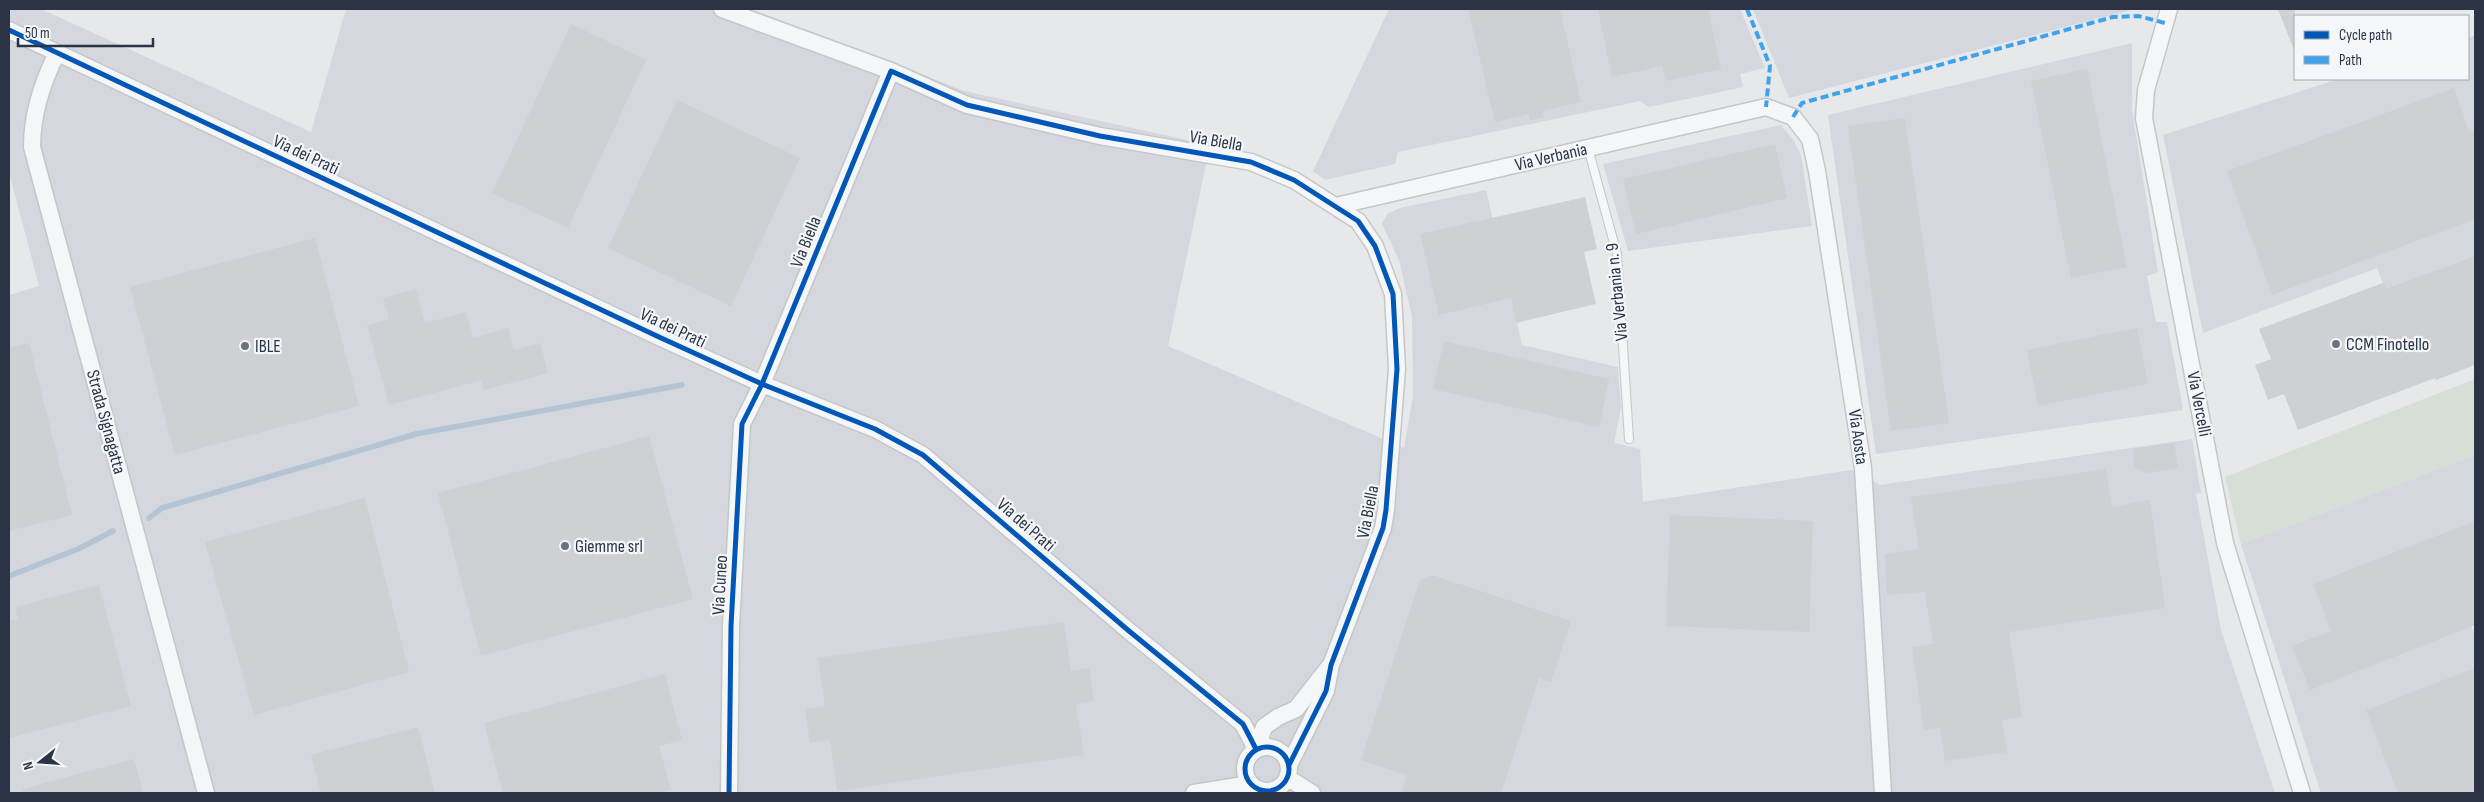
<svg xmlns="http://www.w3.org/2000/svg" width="2484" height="802" font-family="'Sofia Sans Condensed',sans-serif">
<rect width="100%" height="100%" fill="#e6e8ea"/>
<g fill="#d4d7dd">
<path d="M9,9H41L311,132L346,9H739L879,57L964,91L1210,145L1168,346L1404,448L1413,396L1412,317L1399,260L1382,224L1387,214L1400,208L1486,190L1522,345L1618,367L1621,407L1614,443L1640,449L1643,502L1852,470L1880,485L2192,439L2201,493L2196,494L2221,630L2275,793H9V295L39,286L9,172Z"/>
<path d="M1389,9H1740L1765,68L1740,74L1743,87L1649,107L1640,101L1398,152L1395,164L1325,180L1313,171Z"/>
<path d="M1753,9H2135L1789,98Z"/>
<path d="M2475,35V316L2406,343L2377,268L2203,333L2163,135L2339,79H2468V38Z"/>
<path d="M2132,43V110L2158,272L2147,276L2156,322H2167L2183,410L1876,454L1828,115Z"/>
<path d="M1781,125L1794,141L1801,155L1812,226L1628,251L1603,164Z"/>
<path d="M2475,455V599L2463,604L2475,636V793H2321L2241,544Z"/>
</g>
<path fill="#d6ded6" d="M2475,379V455L2241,544L2225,477Z"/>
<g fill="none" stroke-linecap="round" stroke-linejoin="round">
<g stroke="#b4c4d5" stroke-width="5.5">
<path d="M149,518L162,508L416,434L682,385"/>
<path d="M9,576L78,549L113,531"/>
</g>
</g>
<g fill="#ced0d3">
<path d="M1468,9H1560L1581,102L1542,111L1544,117L1537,119L1530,120L1529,114L1495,122Z"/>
<path d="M1598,9H1708L1721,69L1666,81L1662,66L1612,77Z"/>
<path d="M2278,9H2295V50H2294Z"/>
<path d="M571,24L646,60L568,228L492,193Z"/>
<path d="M2087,69L2127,267L2071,278L2031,81Z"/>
<path d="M2454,88L2469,132L2475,130V219L2272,295L2227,171Z"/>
<path d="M677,100L800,158L731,306L608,248Z"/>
<path d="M1905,118L1949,423L1891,431L1848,126Z"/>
<path d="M1775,144L1787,198L1636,234L1623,179Z"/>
<path d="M1585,197L1597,249L1584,252L1596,304L1516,323L1511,298L1439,315L1420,234Z"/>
<path d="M315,238L359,406L175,455L130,287Z"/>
<path d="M2475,256V365L2436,380L2435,378L2298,430L2284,394L2268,400L2255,365L2271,359L2259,329L2383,283L2386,289Z"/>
<path d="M416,289L425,323L466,312L473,338L508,328L514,350L540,343L548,373L484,390L482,380L389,405L367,325L389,319L383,298Z"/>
<path d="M2137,328L2148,384L2038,406L2027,350Z"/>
<path d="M1444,341L1609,379L1599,427L1433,389Z"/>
<path d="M29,343L72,515L9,531V348Z"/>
<path d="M649,436L693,599L481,656L438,493Z"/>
<path d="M2174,443L2178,468L2147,473L2135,468L2132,449Z"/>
<path d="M2106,469L2112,507L2150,500L2165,608L2009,632L2022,717L2002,720L2007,752L1945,761L1940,728L1924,730L1912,647L1933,644L1925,592L1887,595L1885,554L1919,549L1911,497Z"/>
<path d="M365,498L409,672L254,715L205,542Z"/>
<path d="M1670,515L1813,521L1809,632L1666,626Z"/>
<path d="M2475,521V625L2310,690L2292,646L2331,631L2313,584Z"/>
<path d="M1432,575L1571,621L1551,682L1539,678L1501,793H1401L1407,775L1361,760L1420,580Z"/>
<path d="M99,585L131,706L9,738V621L18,619L15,607Z"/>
<path d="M1064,622L1071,671L1089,668L1094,701L1076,704L1084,755L837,791L830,740L810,743L805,709L825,706L818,658Z"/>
<path d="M2475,668V793H2398L2366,710Z"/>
<path d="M665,674L682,740L659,746L671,790L660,793H503L484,723Z"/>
<path d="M418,727L435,793H321L311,755Z"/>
<path d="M134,759L143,793H23V789Z"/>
</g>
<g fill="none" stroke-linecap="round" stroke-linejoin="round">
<g stroke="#c4c6c8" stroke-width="10">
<path id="lane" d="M1588,148L1617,254L1629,439"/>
</g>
<g stroke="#c4c6c8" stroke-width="19">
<g id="street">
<path d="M722,9L891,71"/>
<path d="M2169,9L2146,90L2144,118L2225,543L2302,793"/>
<path d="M9,30L659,337L762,384L875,429L923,455L1129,631L1243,724L1256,749"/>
<path d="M57,53C42,83 32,113 32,147L206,793"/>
<path d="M1336,206L1766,107L1793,117L1810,139L1817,171L1863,468L1883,793"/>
<circle cx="1267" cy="769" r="22"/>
<path d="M1262,747L1261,736L1264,727L1278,717L1296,709L1329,667"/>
<path d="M1288,778L1312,793"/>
<path d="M729,793L731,626L742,424L762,384L891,71L967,105L1100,136L1251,162L1294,180L1358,221L1375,246L1393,294L1397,369L1386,510L1383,528L1331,665L1326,691L1289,765"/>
<path d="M1194,793L1250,784"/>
</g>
</g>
<use href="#lane" stroke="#f5f6f7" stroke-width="8"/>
<use href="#street" stroke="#f5f6f7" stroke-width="16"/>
<g stroke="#3ea3ec" stroke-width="4" stroke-dasharray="8 4" stroke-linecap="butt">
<path d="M1747,9L1770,66L1766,107"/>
<path d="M1793,117L1802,103L2113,17L2138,16L2165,23"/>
</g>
<g stroke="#f4f6f9" stroke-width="8">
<g id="cycleway">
<path d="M9,30L659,337L762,384L875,429L923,455L1129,631L1243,724L1256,749"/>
<circle cx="1267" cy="769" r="22"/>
<path d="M729,793L731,626L742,424L762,384L891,71L967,105L1100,136L1251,162L1294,180L1358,221L1375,246L1393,294L1397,369L1386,510L1383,528L1331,665L1326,691L1289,765"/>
</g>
</g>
<use href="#cycleway" stroke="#0057b8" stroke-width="5"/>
</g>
<g fill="#6c737f" stroke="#f4f6f9" stroke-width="2">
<circle cx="2336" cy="344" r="5"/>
<circle cx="245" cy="346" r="5"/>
<circle cx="565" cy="546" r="5"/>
</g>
<g text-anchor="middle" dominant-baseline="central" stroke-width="4.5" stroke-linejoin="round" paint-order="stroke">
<g font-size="18" fill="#2b3445" stroke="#f4f6f9">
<text transform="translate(1216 141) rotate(10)">Via Biella</text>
<text transform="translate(306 155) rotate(25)">Via dei Prati</text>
<text transform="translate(1551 157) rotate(-13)">Via Verbania</text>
<text transform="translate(806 242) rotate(-68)">Via Biella</text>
<text transform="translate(1617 292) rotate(-96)">Via Verbania n. 9</text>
<text transform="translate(673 328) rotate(25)">Via dei Prati</text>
<text transform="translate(2199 404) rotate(79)">Via Vercelli</text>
<text transform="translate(106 422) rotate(75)">Strada Signagatta</text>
<text transform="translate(1858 437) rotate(82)">Via Aosta</text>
<text transform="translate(1368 512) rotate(-79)">Via Biella</text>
<text transform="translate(1026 525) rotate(41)">Via dei Prati</text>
<text transform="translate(720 585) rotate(-87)">Via Cuneo</text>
</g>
<g font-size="18" fill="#2b3445" stroke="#f4f6f9" text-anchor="start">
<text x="2346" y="344">CCM Finotello</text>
<text x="255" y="346">IBLE</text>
<text x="575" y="546">Giemme srl</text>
</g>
</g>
<rect width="2484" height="802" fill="none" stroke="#2b3445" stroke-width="20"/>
<rect x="2294" y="15" width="175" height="65" fill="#f4f6f9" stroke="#a4a8b1"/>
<rect x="2304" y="31" width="25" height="8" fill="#0057b8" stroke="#a4a8b1"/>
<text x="2339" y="40" font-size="15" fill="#2b3445">Cycle path</text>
<rect x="2304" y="56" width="25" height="8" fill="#3ea3ec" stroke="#a4a8b1"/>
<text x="2339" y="65" font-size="15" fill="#2b3445">Path</text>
<g transform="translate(40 762) rotate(253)" stroke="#f4f6f9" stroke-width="4" paint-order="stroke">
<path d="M0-4L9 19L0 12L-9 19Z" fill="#2b3445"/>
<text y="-8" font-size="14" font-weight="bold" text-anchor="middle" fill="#2b3445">N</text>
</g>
<path d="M18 38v8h135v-8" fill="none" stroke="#2b3445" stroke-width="2.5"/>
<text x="25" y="38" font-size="15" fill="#2b3445" stroke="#f4f6f9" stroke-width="4" paint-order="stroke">50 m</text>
</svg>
